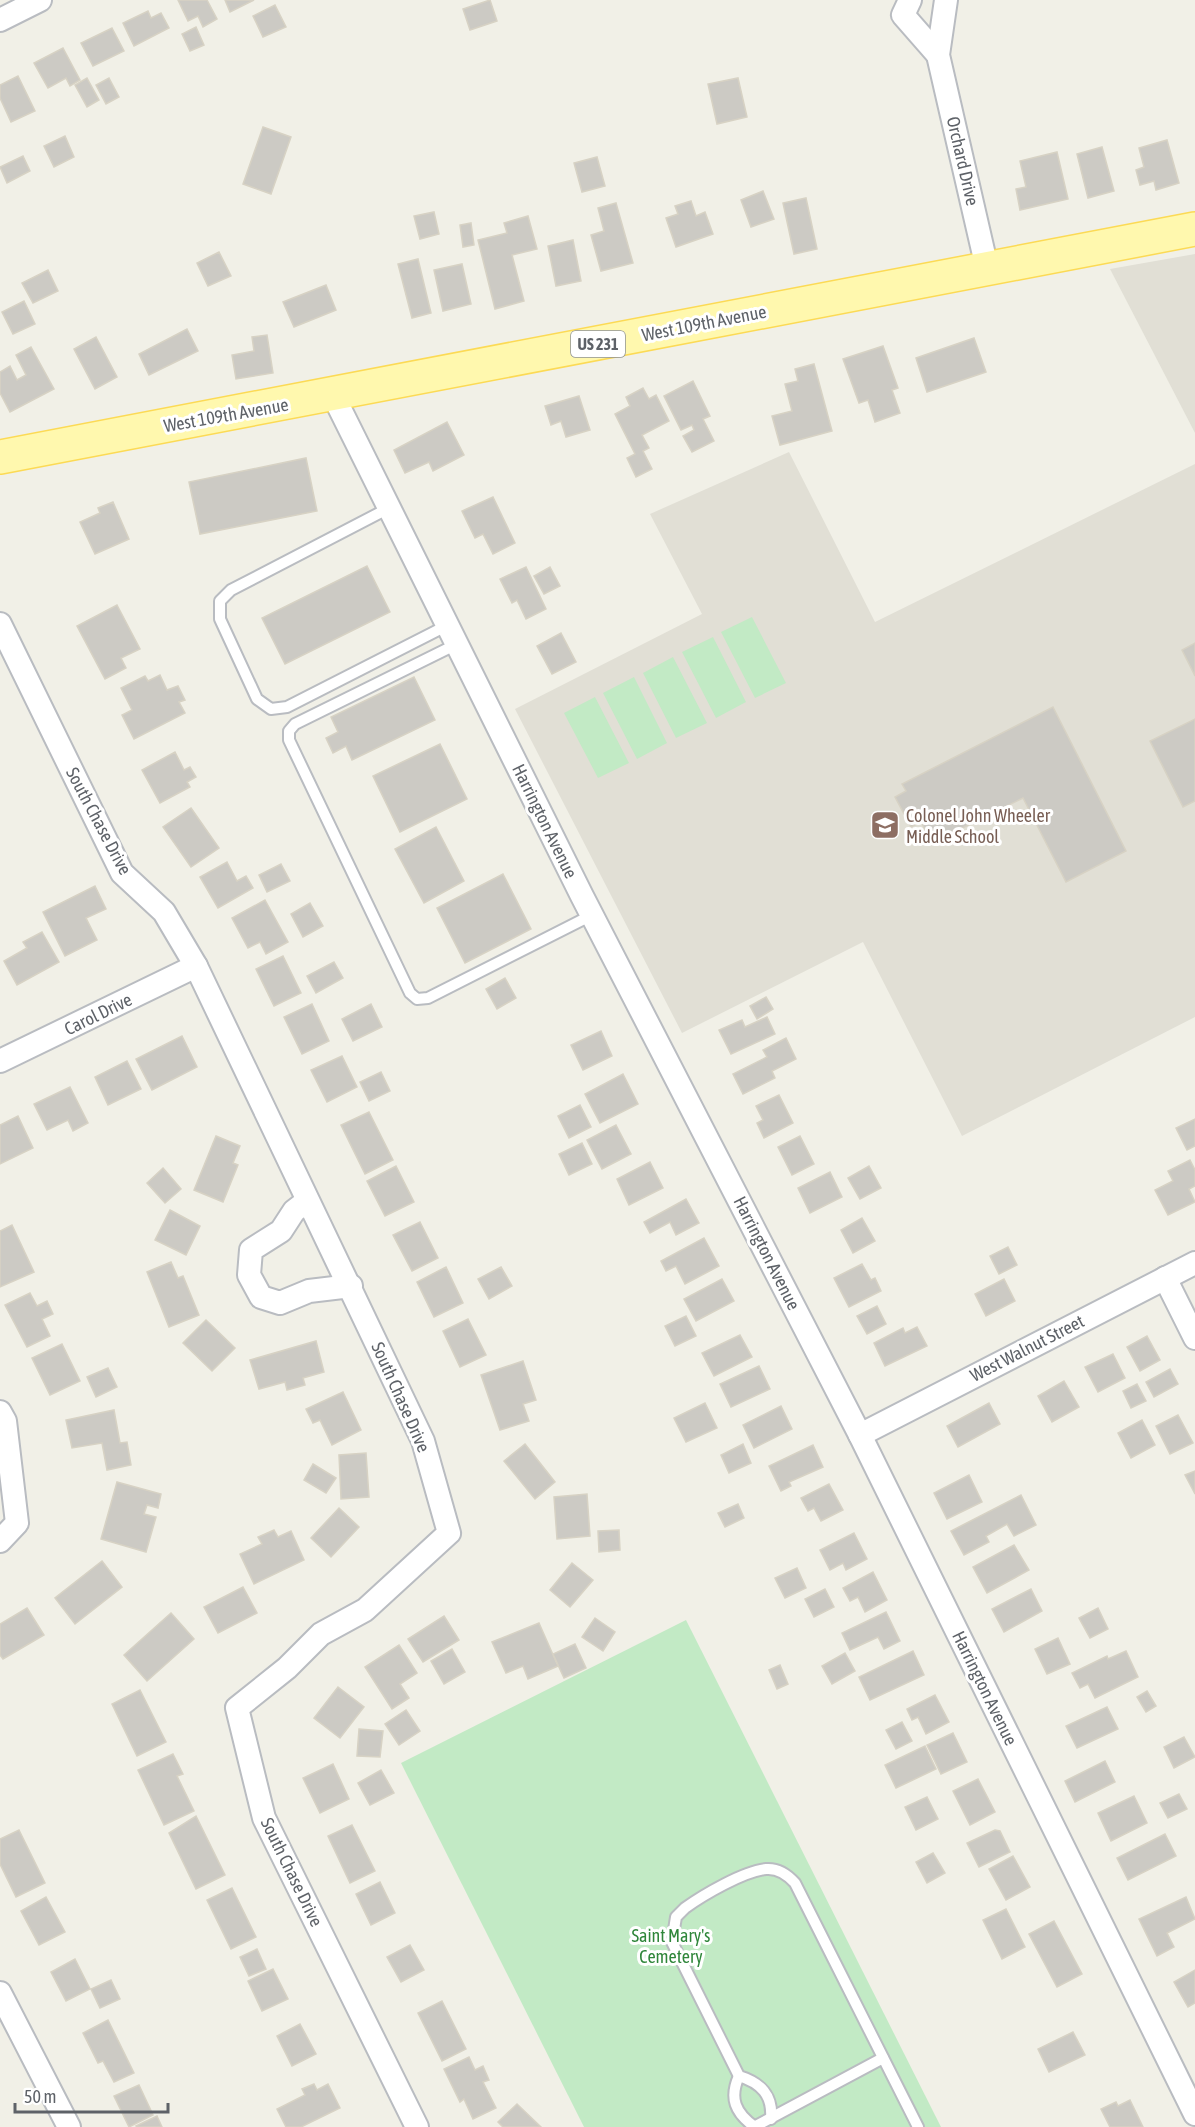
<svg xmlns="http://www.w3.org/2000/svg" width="1195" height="2127" font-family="'Asap Condensed',sans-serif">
<rect width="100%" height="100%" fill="#f1f0e7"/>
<g fill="#e1dfd5">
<path d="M1195,254V433L1110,269Z"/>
<path d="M789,452L875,622L1195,464V1017L962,1136L863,942L682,1033L515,709L702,614L650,514Z"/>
</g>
<g fill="#c2eac5">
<path d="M752,617L786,683L755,698L721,632Z"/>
<path d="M713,637L746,702L716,718L682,652Z"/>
<path d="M673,657L707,723L676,738L643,673Z"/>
<path d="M634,677L667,743L637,759L603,693Z"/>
<path d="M595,697L629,763L598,778L564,713Z"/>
<path d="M686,1620L941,2127H584L401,1763Z"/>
</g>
<g fill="#cccac4" stroke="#d7d2c4" stroke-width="1.5">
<path d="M178,0H207L217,19L203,27L198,16L188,21Z"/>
<path d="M225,0H254L230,12Z"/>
<path d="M490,0L497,21L470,30L463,9Z"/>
<path d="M275,5L286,27L263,37L253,16Z"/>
<path d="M148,11L151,18L161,13L169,28L134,46L123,23Z"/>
<path d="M196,27L204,45L190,51L182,34Z"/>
<path d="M112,28L124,51L93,66L81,43Z"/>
<path d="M63,48L80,80L70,86L66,78L48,88L34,63Z"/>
<path d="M18,76L35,111L11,122L0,98V85Z"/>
<path d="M87,78L99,100L87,107L75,85Z"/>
<path d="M109,78L119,97L106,104L96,85Z"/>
<path d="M738,78L747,117L717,124L708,84Z"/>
<path d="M263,127L291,137L271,194L243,184Z"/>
<path d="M65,136L74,157L54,167L44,146Z"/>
<path d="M1167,140L1179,183L1156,190L1154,181L1140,185L1136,170L1144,167L1139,148Z"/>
<path d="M1102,147L1114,191L1088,198L1077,154Z"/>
<path d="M1057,152L1068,199L1020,210L1016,189L1026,187L1020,161Z"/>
<path d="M23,156L30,171L7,183L0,167Z"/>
<path d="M597,157L605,186L582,192L574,163Z"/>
<path d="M763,191L774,219L751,227L741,200Z"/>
<path d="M806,198L817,249L794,254L783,203Z"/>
<path d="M691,201L696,216L705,212L713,234L676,247L666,218L678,214L675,206Z"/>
<path d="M616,203L633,263L601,271L591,235L604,231L598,208Z"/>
<path d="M434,212L439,234L420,239L414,216Z"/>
<path d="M528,216L537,249L512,255L524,301L495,309L478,240L507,233L504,223Z"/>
<path d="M471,223L474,245L463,247L460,225Z"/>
<path d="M573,240L581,281L556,286L548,246Z"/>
<path d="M219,252L231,276L208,286L197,263Z"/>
<path d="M418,259L431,313L412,318L398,264Z"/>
<path d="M462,264L471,304L443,311L434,270Z"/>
<path d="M48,270L58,291L33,303L22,283Z"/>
<path d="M326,285L336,310L294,327L283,302Z"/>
<path d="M24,301L35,324L13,334L2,312Z"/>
<path d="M187,329L198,351L149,375L139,354Z"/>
<path d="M267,335L273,373L236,379L232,355L254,351L252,337Z"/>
<path d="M96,337L117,377L95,389L74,349Z"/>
<path d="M974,338L986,372L927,392L916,358Z"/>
<path d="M883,346L898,388L892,390L900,413L875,422L868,400L859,403L843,359Z"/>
<path d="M31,347L54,389L10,412L0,393V372L10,366L17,380L26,375L16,355Z"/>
<path d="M814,364L832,431L780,445L772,416L792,411L785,384L798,381L795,369Z"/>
<path d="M693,381L710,416L703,419L714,441L692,452L683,436L694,430L692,425L681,430L664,396Z"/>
<path d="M643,388L649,399L656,395L669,421L642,435L649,448L643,451L652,469L636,477L627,458L635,454L615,414L630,406L626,397Z"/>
<path d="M579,396L590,430L566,437L561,421L551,425L545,406Z"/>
<path d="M447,422L464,455L433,471L429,462L405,473L394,450Z"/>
<path d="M306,458L317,511L200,534L189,482Z"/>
<path d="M493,497L515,543L493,554L483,534L475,538L462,511Z"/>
<path d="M113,502L129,539L95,554L80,522L100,513L98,508Z"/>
<path d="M367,566L390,612L285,664L262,618Z"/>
<path d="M526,567L546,609L526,619L517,600L512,603L500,579Z"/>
<path d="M550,567L560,586L544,594L534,576Z"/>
<path d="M117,605L140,649L121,658L126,668L105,679L77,626Z"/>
<path d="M561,633L576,662L552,674L537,646Z"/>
<path d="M1195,643V676L1182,650Z"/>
<path d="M160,675L167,690L178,686L185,700L179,702L185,713L134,739L122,715L132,710L121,688L145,676L148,681Z"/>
<path d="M414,677L435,720L352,760L346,746L333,753L326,738L338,732L331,717Z"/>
<path d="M1053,707L1126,851L1066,882L1023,798L932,843L921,822L911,827L895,797L906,791L902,784Z"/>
<path d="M1195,719V801L1183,807L1150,741Z"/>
<path d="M440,744L467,799L400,832L373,776Z"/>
<path d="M175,752L184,770L190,767L196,777L187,782L190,787L160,803L142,770Z"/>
<path d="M191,808L219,848L191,867L163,827Z"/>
<path d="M436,827L464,881L424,903L395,849Z"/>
<path d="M227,862L237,881L246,876L253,888L218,908L200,877Z"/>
<path d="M281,864L290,881L267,892L259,875Z"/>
<path d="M503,874L531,929L465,963L437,908Z"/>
<path d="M95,886L106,909L86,918L97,940L65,956L43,912Z"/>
<path d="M265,900L288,942L266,954L260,942L248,948L232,918Z"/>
<path d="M310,903L323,926L303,937L291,914Z"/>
<path d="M42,932L59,962L17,985L4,961L27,948L23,942Z"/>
<path d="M283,956L301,993L274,1006L256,969Z"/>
<path d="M334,962L343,978L316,993L307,976Z"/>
<path d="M505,978L516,998L497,1009L486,989Z"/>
<path d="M766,997L773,1009L757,1019L750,1006Z"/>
<path d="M312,1004L329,1041L302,1054L284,1017Z"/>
<path d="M371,1004L382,1027L353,1041L342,1019Z"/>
<path d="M767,1017L775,1034L731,1054L719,1030L742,1020L745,1027Z"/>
<path d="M601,1031L612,1056L583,1070L571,1045Z"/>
<path d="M182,1036L197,1067L152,1090L136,1059Z"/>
<path d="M786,1038L796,1059L772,1071L775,1078L743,1094L733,1074L767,1057L763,1050Z"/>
<path d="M342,1056L357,1087L327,1102L311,1070Z"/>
<path d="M127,1061L141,1089L108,1105L95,1077Z"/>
<path d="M381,1072L390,1091L369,1101L360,1082Z"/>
<path d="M623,1074L638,1104L600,1123L585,1094Z"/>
<path d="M70,1087L88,1123L73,1131L68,1120L47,1130L34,1104Z"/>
<path d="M779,1095L793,1123L764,1138L757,1123L763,1120L756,1106Z"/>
<path d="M580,1105L591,1127L569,1138L558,1116Z"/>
<path d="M369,1112L393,1160L365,1174L341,1125Z"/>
<path d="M18,1116L33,1148L0,1164V1125Z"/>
<path d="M1195,1119V1146L1187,1150L1176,1128Z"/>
<path d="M616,1125L631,1154L602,1169L587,1140Z"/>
<path d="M216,1136L240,1146L233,1163L238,1165L223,1202L194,1190Z"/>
<path d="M800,1136L814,1164L792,1175L778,1147Z"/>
<path d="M582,1143L592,1164L569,1175L559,1154Z"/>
<path d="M1190,1160L1195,1170V1186L1189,1189L1195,1202L1168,1215L1155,1190L1173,1181L1168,1171Z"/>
<path d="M650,1162L663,1188L629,1205L617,1179Z"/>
<path d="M396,1166L414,1202L385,1216L367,1181Z"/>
<path d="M869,1166L881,1188L860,1199L848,1178Z"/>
<path d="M163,1168L181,1189L165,1203L147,1183Z"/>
<path d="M830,1172L842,1197L810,1213L798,1188Z"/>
<path d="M686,1199L699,1223L676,1235L670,1222L650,1233L644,1222Z"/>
<path d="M170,1210L200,1226L186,1255L155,1240Z"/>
<path d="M862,1218L875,1241L853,1253L841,1230Z"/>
<path d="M420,1222L438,1258L412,1271L393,1235Z"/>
<path d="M12,1225L34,1272L0,1287V1231Z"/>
<path d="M704,1238L719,1266L685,1284L676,1266L666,1271L661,1261Z"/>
<path d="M1008,1247L1017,1265L999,1274L990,1256Z"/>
<path d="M171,1262L178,1278L183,1276L199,1315L169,1327L147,1272Z"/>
<path d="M862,1264L871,1280L875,1278L881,1291L849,1307L834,1278Z"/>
<path d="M446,1267L463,1303L434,1317L417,1282Z"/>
<path d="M501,1267L512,1286L489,1299L478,1279Z"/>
<path d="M722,1279L734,1301L696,1321L684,1299Z"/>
<path d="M1004,1279L1015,1301L986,1316L975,1294Z"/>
<path d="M30,1293L37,1306L47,1301L53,1314L42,1319L50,1336L27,1347L5,1305Z"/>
<path d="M877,1306L886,1324L867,1334L857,1316Z"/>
<path d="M686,1316L696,1336L675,1346L665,1326Z"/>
<path d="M468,1319L486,1355L460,1367L443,1331Z"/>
<path d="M206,1320L235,1348L212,1371L183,1343Z"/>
<path d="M917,1327L927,1346L885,1366L874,1343L903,1328L905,1333Z"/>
<path d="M740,1335L752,1357L714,1376L702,1353Z"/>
<path d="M1147,1336L1160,1360L1140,1371L1127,1347Z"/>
<path d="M316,1341L324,1372L303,1378L305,1385L287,1390L285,1382L259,1389L250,1360Z"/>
<path d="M62,1344L80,1381L50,1395L32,1358Z"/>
<path d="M1113,1354L1125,1378L1098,1392L1085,1367Z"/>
<path d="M523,1361L536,1400L523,1404L529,1421L500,1430L481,1375Z"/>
<path d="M759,1366L770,1389L731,1407L720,1384Z"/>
<path d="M108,1368L117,1387L96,1397L87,1377Z"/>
<path d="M1170,1369L1178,1384L1154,1397L1146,1382Z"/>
<path d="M1064,1381L1079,1407L1052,1422L1038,1396Z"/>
<path d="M1137,1384L1146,1401L1131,1408L1123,1391Z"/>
<path d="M343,1392L361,1430L332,1445L320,1420L313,1423L306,1409Z"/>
<path d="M705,1403L717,1428L686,1442L674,1418Z"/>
<path d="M989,1403L1000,1424L958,1447L947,1426Z"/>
<path d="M781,1406L792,1429L754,1448L743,1425Z"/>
<path d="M114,1410L120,1443L127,1442L131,1465L107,1470L102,1443L72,1448L66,1420Z"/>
<path d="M1178,1415L1193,1443L1170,1454L1156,1426Z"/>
<path d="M1142,1420L1155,1445L1131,1458L1118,1433Z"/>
<path d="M525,1444L555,1482L535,1499L504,1461Z"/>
<path d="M743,1444L751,1463L729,1473L721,1455Z"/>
<path d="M813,1445L823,1467L789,1482L791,1486L781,1491L769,1466Z"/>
<path d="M366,1453L369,1497L341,1499L339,1455Z"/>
<path d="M313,1464L336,1478L326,1493L304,1480Z"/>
<path d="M1195,1471V1494L1185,1475Z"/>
<path d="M969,1475L982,1502L947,1519L934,1493Z"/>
<path d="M117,1482L161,1494L158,1508L147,1505L144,1514L156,1517L146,1552L101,1539Z"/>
<path d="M829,1484L843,1510L821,1521L814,1508L808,1511L801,1498Z"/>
<path d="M587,1494L590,1536L557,1539L554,1497Z"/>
<path d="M1021,1495L1036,1525L1014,1536L1007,1524L986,1536L989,1542L964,1555L951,1531Z"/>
<path d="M738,1504L744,1518L725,1527L718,1513Z"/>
<path d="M339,1508L359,1527L331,1557L311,1538Z"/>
<path d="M274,1530L278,1537L291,1531L304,1560L254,1584L240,1554L262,1544L258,1537Z"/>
<path d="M619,1530L620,1550L599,1552L598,1531Z"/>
<path d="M854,1533L867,1559L846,1570L843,1563L830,1570L820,1550Z"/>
<path d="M1014,1545L1029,1570L987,1593L973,1567Z"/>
<path d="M102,1561L122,1587L75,1624L55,1598Z"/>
<path d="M572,1563L593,1580L570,1607L550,1590Z"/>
<path d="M797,1568L806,1588L785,1598L775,1578Z"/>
<path d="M873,1572L887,1600L865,1612L858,1597L850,1601L843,1588Z"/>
<path d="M243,1587L257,1613L218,1633L204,1607Z"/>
<path d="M825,1589L834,1607L814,1617L805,1599Z"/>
<path d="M1031,1589L1042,1611L1004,1632L992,1609Z"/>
<path d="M27,1608L44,1635L3,1659L0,1655V1624Z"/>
<path d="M1098,1608L1108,1629L1090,1638L1079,1618Z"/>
<path d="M886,1612L900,1641L884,1649L878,1637L850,1650L842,1633Z"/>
<path d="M171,1613L194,1639L147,1681L124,1655Z"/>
<path d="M444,1616L459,1640L423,1662L408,1639Z"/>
<path d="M595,1618L615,1632L603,1651L582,1637Z"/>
<path d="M539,1623L558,1666L528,1679L523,1666L506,1673L492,1642Z"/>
<path d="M1058,1638L1070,1664L1047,1674L1035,1649Z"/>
<path d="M575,1644L586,1668L564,1678L553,1654Z"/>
<path d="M399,1645L417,1673L400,1684L409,1698L392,1709L365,1667Z"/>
<path d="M452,1649L465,1672L444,1684L431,1661Z"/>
<path d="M913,1651L924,1675L870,1700L859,1677Z"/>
<path d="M1126,1651L1138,1677L1095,1698L1088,1684L1080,1688L1072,1673L1107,1656L1108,1659Z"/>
<path d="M845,1653L855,1671L832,1684L822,1666Z"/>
<path d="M780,1665L788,1684L777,1689L769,1670Z"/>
<path d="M338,1687L364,1707L340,1738L314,1718Z"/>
<path d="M140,1690L166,1742L137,1756L112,1704Z"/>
<path d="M1147,1691L1156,1706L1146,1712L1137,1697Z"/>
<path d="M935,1695L949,1722L926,1734L918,1717L912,1720L907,1709Z"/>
<path d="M1107,1707L1118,1729L1077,1748L1066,1726Z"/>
<path d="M406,1710L420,1731L399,1745L385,1724Z"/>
<path d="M902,1722L912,1741L896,1749L886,1730Z"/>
<path d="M359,1729L383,1731L380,1757L357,1756Z"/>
<path d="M953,1733L967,1762L941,1774L927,1745Z"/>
<path d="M1184,1737L1195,1757L1174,1768L1164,1747Z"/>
<path d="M925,1746L936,1769L896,1788L885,1765Z"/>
<path d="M173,1754L183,1774L177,1776L194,1811L164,1825L138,1770Z"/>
<path d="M1105,1761L1115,1782L1075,1802L1065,1781Z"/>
<path d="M333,1764L349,1799L320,1813L303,1778Z"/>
<path d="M381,1770L394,1793L370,1805L358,1783Z"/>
<path d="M978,1779L995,1812L970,1825L953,1791Z"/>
<path d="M1179,1794L1187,1809L1168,1818L1160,1803Z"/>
<path d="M1134,1796L1147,1823L1111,1841L1098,1813Z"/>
<path d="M927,1797L938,1819L916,1830L905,1807Z"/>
<path d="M196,1816L225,1875L196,1889L169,1833Z"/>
<path d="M352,1825L375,1871L350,1883L328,1836Z"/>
<path d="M19,1830L45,1883L16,1897L0,1864V1839Z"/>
<path d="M995,1830L1000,1831L1010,1852L979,1867L967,1843Z"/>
<path d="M1165,1834L1176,1856L1128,1880L1117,1858Z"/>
<path d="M933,1853L945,1873L927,1883L916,1862Z"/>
<path d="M1013,1856L1030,1887L1006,1900L989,1869Z"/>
<path d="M380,1882L395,1913L371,1925L356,1894Z"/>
<path d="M232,1888L256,1937L231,1949L207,1900Z"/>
<path d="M46,1897L65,1932L39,1945L21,1911Z"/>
<path d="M1186,1897L1195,1919L1167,1933L1174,1947L1157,1956L1139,1919Z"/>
<path d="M1006,1909L1025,1947L1002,1959L983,1920Z"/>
<path d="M1054,1921L1082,1974L1057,1987L1029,1934Z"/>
<path d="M410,1945L424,1970L401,1982L387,1957Z"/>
<path d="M257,1949L266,1969L249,1976L240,1957Z"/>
<path d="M75,1959L90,1989L66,2001L51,1972Z"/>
<path d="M273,1969L288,1999L262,2011L248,1981Z"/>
<path d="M1195,1970V2003L1188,2007L1174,1982Z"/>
<path d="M111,1980L120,1999L100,2008L91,1989Z"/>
<path d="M442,2001L466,2049L442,2061L418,2013Z"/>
<path d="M108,2020L134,2073L114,2082L103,2061L98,2063L83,2033Z"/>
<path d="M300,2024L316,2054L292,2066L277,2036Z"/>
<path d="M1073,2032L1085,2055L1049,2072L1038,2049Z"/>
<path d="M469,2057L475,2070L483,2066L489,2080L483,2082L496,2108L473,2119L464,2099L460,2102L444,2069Z"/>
<path d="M314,2084L317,2090L328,2084L340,2108L301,2127H286L277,2109L305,2095L302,2089Z"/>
<path d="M139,2085L153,2115L129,2127L114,2096Z"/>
<path d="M1130,2100L1143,2127H1110L1101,2109L1116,2102L1118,2106Z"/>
<path d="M517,2104L541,2127H503L498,2122Z"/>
<path d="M157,2116L162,2127H137L136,2126Z"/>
</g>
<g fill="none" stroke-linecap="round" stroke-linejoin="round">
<g stroke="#b9bcc1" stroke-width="14">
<g id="service">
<path d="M389,508L231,590L220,601V619L257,699L271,709L287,707L448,625"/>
<path d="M457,644L295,724L289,731V740L410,993L417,999L428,998L592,915"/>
<path d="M739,2076C729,2098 735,2113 755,2127"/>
<path d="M771,2119C773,2095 761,2083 739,2076L672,1942L676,1917L685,1908C703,1895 744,1871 766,1869C778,1868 787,1874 795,1883L918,2127"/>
<path d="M754,2127L883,2058"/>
</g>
</g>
<g stroke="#b9bcc1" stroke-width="26">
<g id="minor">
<path d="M910,0L903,15L938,55"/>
<path d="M946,0L938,55L987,268"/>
<path d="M0,20L40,0"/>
<path d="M333,395L582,896L860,1435L1195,2114"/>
<path d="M0,624L122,873L164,912L196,966L423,1441L449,1533L365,1610L321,1634L287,1668L237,1708L264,1818L417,2127"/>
<path d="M0,1061L196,966"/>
<path d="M307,1201L294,1211L281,1231L251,1250L249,1275L261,1297L280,1303L309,1291L351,1286"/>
<path d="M1165,1278L1195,1338"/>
<path d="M0,1412L5,1421L17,1523L0,1541"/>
<path d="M860,1435L1195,1263"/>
<path d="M0,1993L69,2127"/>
</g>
</g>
<g stroke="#fcda55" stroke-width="36">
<path id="primary" d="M0,457L1195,229"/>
</g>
<use href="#service" stroke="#fff" stroke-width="10"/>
<use href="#minor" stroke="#fff" stroke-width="22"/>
<use href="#primary" stroke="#fff8ae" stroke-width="33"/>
</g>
<defs>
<g id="school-square" transform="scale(1.5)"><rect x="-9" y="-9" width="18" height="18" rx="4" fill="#8d6e63" stroke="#fff"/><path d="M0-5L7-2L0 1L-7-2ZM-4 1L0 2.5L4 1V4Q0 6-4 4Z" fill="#fff"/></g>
</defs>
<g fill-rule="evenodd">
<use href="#school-square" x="885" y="825"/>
</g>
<g text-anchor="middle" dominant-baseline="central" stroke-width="6" stroke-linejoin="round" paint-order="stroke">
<rect fill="#fff" stroke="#8e9195" stroke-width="1.5" x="571" y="331" width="54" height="26" rx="4.5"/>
<g font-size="16" font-weight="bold" fill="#5e6268">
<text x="598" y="344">US 231</text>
</g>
<g font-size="18" fill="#5e6268" stroke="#fff">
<text transform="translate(963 161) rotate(77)">Orchard Drive</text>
<text transform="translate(704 323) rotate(-11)">West 109th Avenue</text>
<text transform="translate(226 415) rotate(-10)">West 109th Avenue</text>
<text transform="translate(99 821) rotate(62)">South Chase Drive</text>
<text transform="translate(545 821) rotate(64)">Harrington Avenue</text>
<text transform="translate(98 1014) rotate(-26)">Carol Drive</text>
<text transform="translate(767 1253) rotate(63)">Harrington Avenue</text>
<text transform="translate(1027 1348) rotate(-27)">West Walnut Street</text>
<text transform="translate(401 1397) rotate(66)">South Chase Drive</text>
<text transform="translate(985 1688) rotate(64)">Harrington Avenue</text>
<text transform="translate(292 1872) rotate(64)">South Chase Drive</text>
</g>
<g font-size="18" fill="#785e54" stroke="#fff" text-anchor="start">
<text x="906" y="815">Colonel John Wheeler<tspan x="906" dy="21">Middle School</tspan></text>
</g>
<g font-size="18" fill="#2f863a" stroke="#fff">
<text x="671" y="1935">Saint Mary's<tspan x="671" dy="21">Cemetery</tspan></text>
</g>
</g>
<path d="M15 2103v9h153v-9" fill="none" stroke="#5e6268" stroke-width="3"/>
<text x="24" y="2103" font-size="18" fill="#5e6268" stroke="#ffffff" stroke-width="4.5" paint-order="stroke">50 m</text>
</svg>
